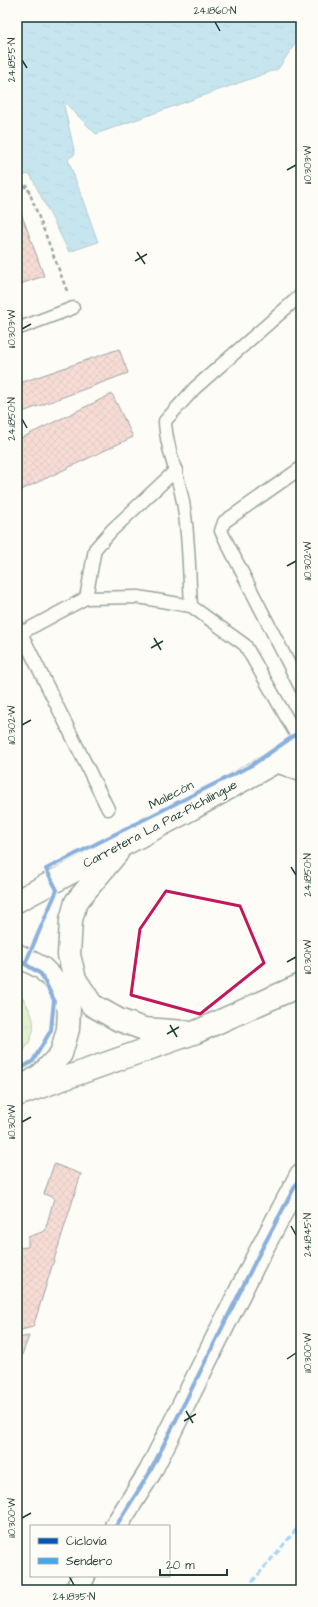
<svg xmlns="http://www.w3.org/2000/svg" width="318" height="1607" font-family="'Architects Daughter',sans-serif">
<defs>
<pattern id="park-tufts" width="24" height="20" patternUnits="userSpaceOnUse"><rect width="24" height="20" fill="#c9e49b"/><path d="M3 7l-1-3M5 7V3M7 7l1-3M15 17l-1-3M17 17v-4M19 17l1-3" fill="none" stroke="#acc486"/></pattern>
<pattern id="water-ripples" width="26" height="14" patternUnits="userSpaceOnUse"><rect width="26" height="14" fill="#83cae4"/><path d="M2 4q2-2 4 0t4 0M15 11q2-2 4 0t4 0" fill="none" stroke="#6ba5ba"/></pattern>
<pattern id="building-cross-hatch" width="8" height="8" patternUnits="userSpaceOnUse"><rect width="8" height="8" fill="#f0b5ab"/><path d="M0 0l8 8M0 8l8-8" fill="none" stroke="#c2948c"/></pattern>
</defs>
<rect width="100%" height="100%" fill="#fdfcf7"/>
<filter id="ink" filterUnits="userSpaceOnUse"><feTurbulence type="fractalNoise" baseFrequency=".025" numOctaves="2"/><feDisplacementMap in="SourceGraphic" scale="8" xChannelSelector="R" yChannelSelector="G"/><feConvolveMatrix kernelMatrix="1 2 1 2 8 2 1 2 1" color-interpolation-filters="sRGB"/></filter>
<g filter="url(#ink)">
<path fill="url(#park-tufts)" stroke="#749068" d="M17,990C38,1019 40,1031 17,1060Z"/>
<path fill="url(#water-ripples)" stroke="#5b929e" d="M17,17H301V40L297,41L278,69L96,134L63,101L75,154L68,159L98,242L69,252L30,174L20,176L17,169Z"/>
<g fill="url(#building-cross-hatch)" stroke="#1f3d34">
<path d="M21,213L44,276L17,285V214Z"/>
<path d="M119,349L128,373L17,414V384Z"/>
<path d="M112,394L133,437L17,492V440Z"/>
<path d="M54,1164L81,1174L33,1327L17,1331V1248L28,1247V1237L45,1231L54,1198L44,1194Z"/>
<path d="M29,1336L17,1368V1338Z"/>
</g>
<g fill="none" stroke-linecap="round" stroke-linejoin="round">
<g stroke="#1f3d34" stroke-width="15">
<g id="lane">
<path d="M17,329L73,308"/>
<path d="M301,468L224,522L221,531L301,688"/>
<path d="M86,598L95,549L112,530L176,470"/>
<path d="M191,606C189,573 189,540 184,508C180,478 166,450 165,421L195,388L301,295"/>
<path d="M17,626L21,633L86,598L138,597L191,606L245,645L301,743"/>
<path d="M21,633L108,809"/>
</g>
</g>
<g stroke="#1f3d34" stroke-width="25">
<g id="street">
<path d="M116,1526L150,1472L258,1256L301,1175"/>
<path d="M76,1590L84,1576"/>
</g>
</g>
<g stroke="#1f3d34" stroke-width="25">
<g id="secondary">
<path d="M277,761L301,770"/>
<path d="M117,853L76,902L71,920L69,955L75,979L92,1005L119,1020L144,1029L185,1032"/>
<path d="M17,901L193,808L277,761L301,743"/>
<path d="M17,955L42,968L58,984L69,1009L68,1029L61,1054L42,1074L23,1087"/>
<path d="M17,1095L196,1032L301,985"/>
</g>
</g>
<path stroke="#1f3d34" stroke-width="2.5" stroke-dasharray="4 3" stroke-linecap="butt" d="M17,190L27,186L67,291"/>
<use href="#lane" stroke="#fdfcf7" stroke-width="12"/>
<use href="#street" stroke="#fdfcf7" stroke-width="22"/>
<use href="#secondary" stroke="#fdfcf7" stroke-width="22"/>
<path stroke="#3fa9f5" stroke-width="3" stroke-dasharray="6 3" stroke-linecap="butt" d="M252,1582L301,1524"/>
<g stroke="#fdfcf7" stroke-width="6">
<g id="cycleway">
<path d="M17,961L25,964L41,974L54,1000L51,1030L33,1061L17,1071"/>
<path d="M25,964L57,890L46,869L252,765L301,731"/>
<path d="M116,1526L150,1472L258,1256L301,1175"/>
</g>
</g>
<use href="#cycleway" stroke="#0057b8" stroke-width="4"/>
</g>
</g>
<path d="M0 0H318V1607H0ZM166,891L240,906L264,963L200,1014L131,995L140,929Z" fill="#fdfcf7" fill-opacity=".55" fill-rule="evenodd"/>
<path fill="none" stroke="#c2185b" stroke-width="3" stroke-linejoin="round" d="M166,891L240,906L264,963L200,1014L131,995L140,929Z"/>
<path fill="none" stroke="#1f3d34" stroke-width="1.5" d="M215,22L220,31M22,60L27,68M287,170L296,165M137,252L145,264M135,261L147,254M22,329L31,324M22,419L27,428M287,566L296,561M154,638L161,650M151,648L163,641M22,725L31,720M291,867L296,875M287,962L296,957M170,1025L177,1037M167,1034L179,1027M22,1122L31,1117M291,1226L296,1235M287,1359L296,1353M186,1411L193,1423M184,1421L196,1414M22,1518L31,1513M69,1576L74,1585"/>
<g text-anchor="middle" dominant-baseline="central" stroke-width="3" stroke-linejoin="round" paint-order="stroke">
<g font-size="13" fill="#1f3d34" stroke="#fdfcf7">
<text transform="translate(171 795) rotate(-27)">Malecón</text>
<text transform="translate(160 824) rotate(-28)">Carretera La Paz-Pichilingue</text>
</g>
</g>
<rect width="318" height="1607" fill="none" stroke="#fdfcf7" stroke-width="44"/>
<rect x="30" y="1525" width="140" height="52" fill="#fdfcf7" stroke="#a4b0a9"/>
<rect x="38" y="1538" width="20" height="6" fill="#0057b8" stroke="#a4b0a9"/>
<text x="66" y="1545" font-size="12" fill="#1f3d34">Ciclovía</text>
<rect x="38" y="1558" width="20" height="6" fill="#3fa9f5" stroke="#a4b0a9"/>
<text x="66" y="1565" font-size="12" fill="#1f3d34">Sendero</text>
<path d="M160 1569v6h67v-6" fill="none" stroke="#1f3d34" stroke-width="2"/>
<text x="166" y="1569" font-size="12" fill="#1f3d34" stroke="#fdfcf7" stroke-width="3" paint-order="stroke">20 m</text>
<rect x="22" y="22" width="274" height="1563" fill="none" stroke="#1f3d34" stroke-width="1.5"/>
<g font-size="10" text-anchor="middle" fill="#1f3d34">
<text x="215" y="14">24.1860°N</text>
<text transform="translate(11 60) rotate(-90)" y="4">24.1855°N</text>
<text transform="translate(307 165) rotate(-90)" y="4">110.303°W</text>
<text transform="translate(11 329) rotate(-90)" y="4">110.303°W</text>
<text transform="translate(11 419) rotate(-90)" y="4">24.1850°N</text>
<text transform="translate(307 561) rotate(-90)" y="4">110.302°W</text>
<text transform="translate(11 725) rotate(-90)" y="4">110.302°W</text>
<text transform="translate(307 875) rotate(-90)" y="4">24.1850°N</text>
<text transform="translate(307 957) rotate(-90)" y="4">110.301°W</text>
<text transform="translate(11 1122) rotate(-90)" y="4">110.301°W</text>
<text transform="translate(307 1235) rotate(-90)" y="4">24.1845°N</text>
<text transform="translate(307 1353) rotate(-90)" y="4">110.300°W</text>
<text transform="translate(11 1518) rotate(-90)" y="4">110.300°W</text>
<text x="74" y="1600">24.1835°N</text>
</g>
</svg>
